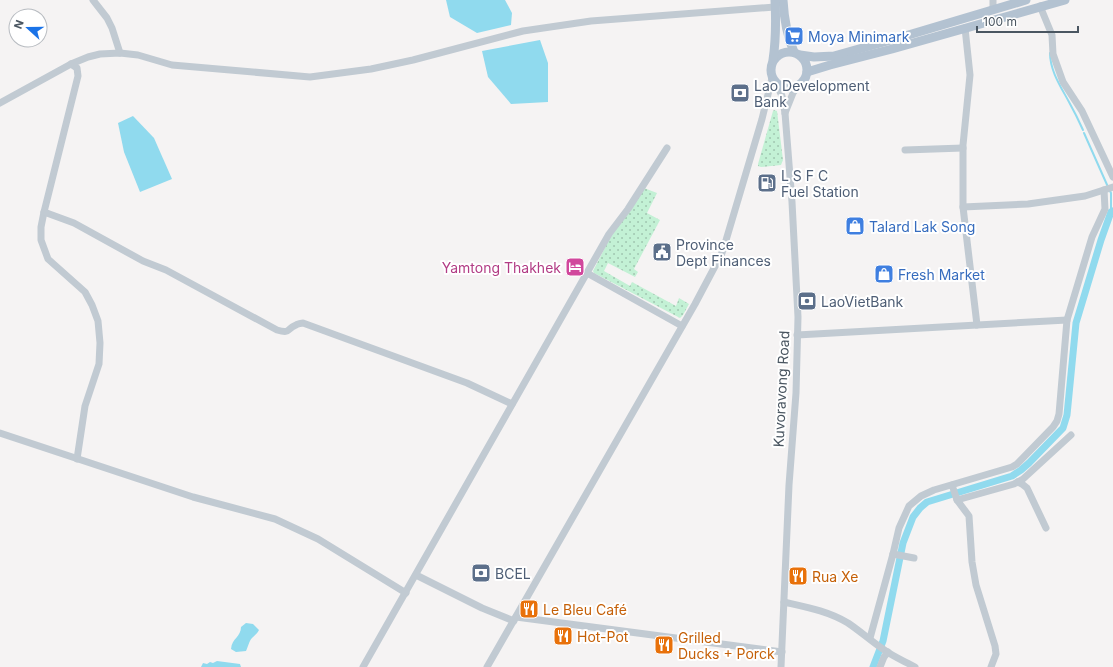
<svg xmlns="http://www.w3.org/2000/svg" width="1113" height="667" font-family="Inter,sans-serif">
<defs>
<pattern id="green-dots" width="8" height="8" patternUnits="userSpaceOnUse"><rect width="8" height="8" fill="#c3f1d5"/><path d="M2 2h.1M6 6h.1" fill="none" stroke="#a0c6b0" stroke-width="1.8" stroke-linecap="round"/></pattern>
</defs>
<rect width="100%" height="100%" fill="#f5f3f3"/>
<g fill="url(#green-dots)">
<path d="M774,110L777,111L783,160L781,165L761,167L758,166V164L773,111Z"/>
<path d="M644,188L657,193L647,213L660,220L634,269L638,272L635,277L608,263L604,271L630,286L632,282L676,306L679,298L689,304L683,315L680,318L594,273L593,271L611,236Z"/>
</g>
<g fill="#90daee">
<path d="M446,0H505L512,13L511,25L477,33L450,17Z"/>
<path d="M540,40L548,63V102L511,104L488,77L482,51Z"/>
<path d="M133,116L154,138L172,179L140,192L124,152L118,123Z"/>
<path d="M246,623L253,624L259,630C257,634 255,635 252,638C249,641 248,647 246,651L236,652L231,649C232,638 241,637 241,627Z"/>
<path d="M217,661L240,664L241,667H201L203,663L207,664L210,662L213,663Z"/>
</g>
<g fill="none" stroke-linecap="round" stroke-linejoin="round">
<g stroke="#90daee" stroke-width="2">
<path d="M1050,53C1050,71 1061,87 1069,102C1074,111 1079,121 1083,130"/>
<path d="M1084,133L1108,187"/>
<path d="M1110,191L1111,193V212"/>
</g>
<path stroke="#90daee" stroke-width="7" d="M873,667L883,641L903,543L913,517L920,508L927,502L1012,476L1021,470L1029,463L1063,428L1067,415L1076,323L1101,240L1111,212L1113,211"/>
<g stroke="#c1cad2" stroke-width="7">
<path d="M93,0L107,18L112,28L120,53"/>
<path d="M1040,6L1052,35L1053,54L1063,82L1082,111L1113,177"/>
<path d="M993,10V0"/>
<path d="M965,28L970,75L963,145V207L977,325"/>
<path d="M71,64L77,68L78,76L44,212L41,227V240L48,259L85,292L92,305L98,321L100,343L99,364L85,406L77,459"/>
<path d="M776,83L782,96L785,113L792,202L798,317L796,393L789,485L781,667"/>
<path d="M0,103L71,64L88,57L100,54L120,53L138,55L172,65L310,77L371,69L413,60L523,31L591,21L775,7"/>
<path d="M785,113L793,93L799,85"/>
<path d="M905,150L963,148"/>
<path d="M963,207L1028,204L1085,196L1113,187"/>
<path d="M44,212L74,223L143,261L166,270L277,330C291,334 286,329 296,325C297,324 302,323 303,323L467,383L512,404"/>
<path d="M587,273L682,326"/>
<path d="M797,335L1067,320"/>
<path d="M0,433L193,497L275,519L318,539L406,593"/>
<path d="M1018,482L1022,484L1027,488L1046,528"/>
<path d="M952,485L957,500L969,516L972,562L976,585L995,646L996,654L991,667"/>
<path d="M957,500L1014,484L1023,479L1071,435"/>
<path d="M893,554L914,558"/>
<path d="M416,575L482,608L514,621"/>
<path d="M784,602C806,607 828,611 848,623C860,631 871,641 883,649C892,656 904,661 915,667"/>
<path d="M516,617L782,652"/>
<path d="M870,638L893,554L899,528L909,506L921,496L934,490L1012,467L1017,464L1053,427L1057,421L1059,414L1067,320L1092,237L1105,209L1104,190"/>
<path d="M363,667L609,234L628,209L667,148"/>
<path d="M487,667L695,304L722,253L724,247L762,119L772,78"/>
<path d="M880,667L884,657L888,652"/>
</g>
<g stroke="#b3c2d1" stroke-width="9">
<path d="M783,0C784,18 787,36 794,52"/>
<circle cx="789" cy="70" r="18"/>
<path d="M800,55L814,57L834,56L905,36L1026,0"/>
<path d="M773,60C776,40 776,20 775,0"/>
<path d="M807,72L830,65L892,49L1065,0"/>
</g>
</g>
<defs>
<g id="supermarket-square" transform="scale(1)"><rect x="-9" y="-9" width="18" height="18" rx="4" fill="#3f7fe0" stroke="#fff"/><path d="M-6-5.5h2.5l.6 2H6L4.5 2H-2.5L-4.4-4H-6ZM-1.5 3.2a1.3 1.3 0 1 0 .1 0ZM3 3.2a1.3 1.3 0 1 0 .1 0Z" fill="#fff"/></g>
<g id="bank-square" transform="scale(1)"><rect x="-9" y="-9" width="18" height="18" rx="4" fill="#5c6f8a" stroke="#fff"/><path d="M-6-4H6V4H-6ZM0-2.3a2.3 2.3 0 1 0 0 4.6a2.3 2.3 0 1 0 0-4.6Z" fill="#fff"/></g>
<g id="fuel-square" transform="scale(1)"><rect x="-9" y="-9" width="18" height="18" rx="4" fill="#5c6f8a" stroke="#fff"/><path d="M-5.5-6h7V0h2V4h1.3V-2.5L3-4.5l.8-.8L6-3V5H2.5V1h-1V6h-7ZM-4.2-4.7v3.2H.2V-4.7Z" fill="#fff"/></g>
<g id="shop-square" transform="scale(1)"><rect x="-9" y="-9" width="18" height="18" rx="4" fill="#3f7fe0" stroke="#fff"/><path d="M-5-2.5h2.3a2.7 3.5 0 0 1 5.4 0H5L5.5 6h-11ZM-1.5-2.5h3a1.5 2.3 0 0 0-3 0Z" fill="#fff"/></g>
<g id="civic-square" transform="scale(1)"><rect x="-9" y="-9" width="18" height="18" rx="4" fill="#5c6f8a" stroke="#fff"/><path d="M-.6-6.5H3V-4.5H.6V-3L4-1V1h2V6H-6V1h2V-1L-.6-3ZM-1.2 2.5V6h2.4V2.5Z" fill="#fff"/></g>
<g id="hotel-square" transform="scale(1)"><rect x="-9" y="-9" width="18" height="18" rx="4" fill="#d1479c" stroke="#fff"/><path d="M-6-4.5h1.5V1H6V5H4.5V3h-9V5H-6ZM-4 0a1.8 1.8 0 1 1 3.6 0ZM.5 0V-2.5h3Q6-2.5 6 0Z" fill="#fff"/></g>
<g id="restaurant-square" transform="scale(1)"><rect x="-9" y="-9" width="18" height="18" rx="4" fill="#e8710a" stroke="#fff"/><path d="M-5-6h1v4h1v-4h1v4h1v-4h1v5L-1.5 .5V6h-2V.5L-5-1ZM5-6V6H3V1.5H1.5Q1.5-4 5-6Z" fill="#fff"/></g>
</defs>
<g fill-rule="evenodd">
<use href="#supermarket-square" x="794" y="36"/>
<use href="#bank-square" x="740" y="93"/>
<use href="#fuel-square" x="767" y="183"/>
<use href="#shop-square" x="855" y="226"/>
<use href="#civic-square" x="662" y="252"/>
<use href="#hotel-square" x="575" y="267"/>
<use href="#shop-square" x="884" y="274"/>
<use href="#bank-square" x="807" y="301"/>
<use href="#bank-square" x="481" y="573"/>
<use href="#restaurant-square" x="798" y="576"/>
<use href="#restaurant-square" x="529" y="609"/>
<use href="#restaurant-square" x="563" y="636"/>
<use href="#restaurant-square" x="664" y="645"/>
</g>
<g text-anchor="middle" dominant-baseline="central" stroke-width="4" stroke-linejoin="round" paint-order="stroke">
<g font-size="14" fill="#366cbe" stroke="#fff" text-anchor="start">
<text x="808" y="36">Moya Minimark</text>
<text x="869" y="226">Talard Lak Song</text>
<text x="898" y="274">Fresh Market</text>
</g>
<g font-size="14" fill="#4e5e75" stroke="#fff" text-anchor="start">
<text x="754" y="85">Lao Development<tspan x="754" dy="16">Bank</tspan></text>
<text x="781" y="175">L S F C<tspan x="781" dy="16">Fuel Station</tspan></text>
<text x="676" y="244">Province<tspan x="676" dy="16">Dept Finances</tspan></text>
<text x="821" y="301">LaoVietBank</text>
<text x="495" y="573">BCEL</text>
</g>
<g font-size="14" fill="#b23c85" stroke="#fff" text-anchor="end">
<text x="561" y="267">Yamtong Thakhek</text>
</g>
<g font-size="14" fill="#4a5661" stroke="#fff">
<text transform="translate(781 389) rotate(-87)">Kuvoravong Road</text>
</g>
<g font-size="14" fill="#c56008" stroke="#fff" text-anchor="start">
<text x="812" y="576">Rua Xe</text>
<text x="543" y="609">Le Bleu Café</text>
<text x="577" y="636">Hot-Pot</text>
<text x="678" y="637">Grilled<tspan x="678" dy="16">Ducks + Porck</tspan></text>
</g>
</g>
<g transform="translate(28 28) rotate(291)"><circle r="19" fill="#ffffff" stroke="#b7bbc0"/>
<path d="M0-3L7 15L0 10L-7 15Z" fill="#1a73e8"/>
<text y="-6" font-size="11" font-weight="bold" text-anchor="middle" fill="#4a5661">N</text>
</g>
<path d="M977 26v6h101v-6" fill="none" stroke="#4a5661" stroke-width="2"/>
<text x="983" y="26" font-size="12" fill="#4a5661" stroke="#ffffff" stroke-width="3" paint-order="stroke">100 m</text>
</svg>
